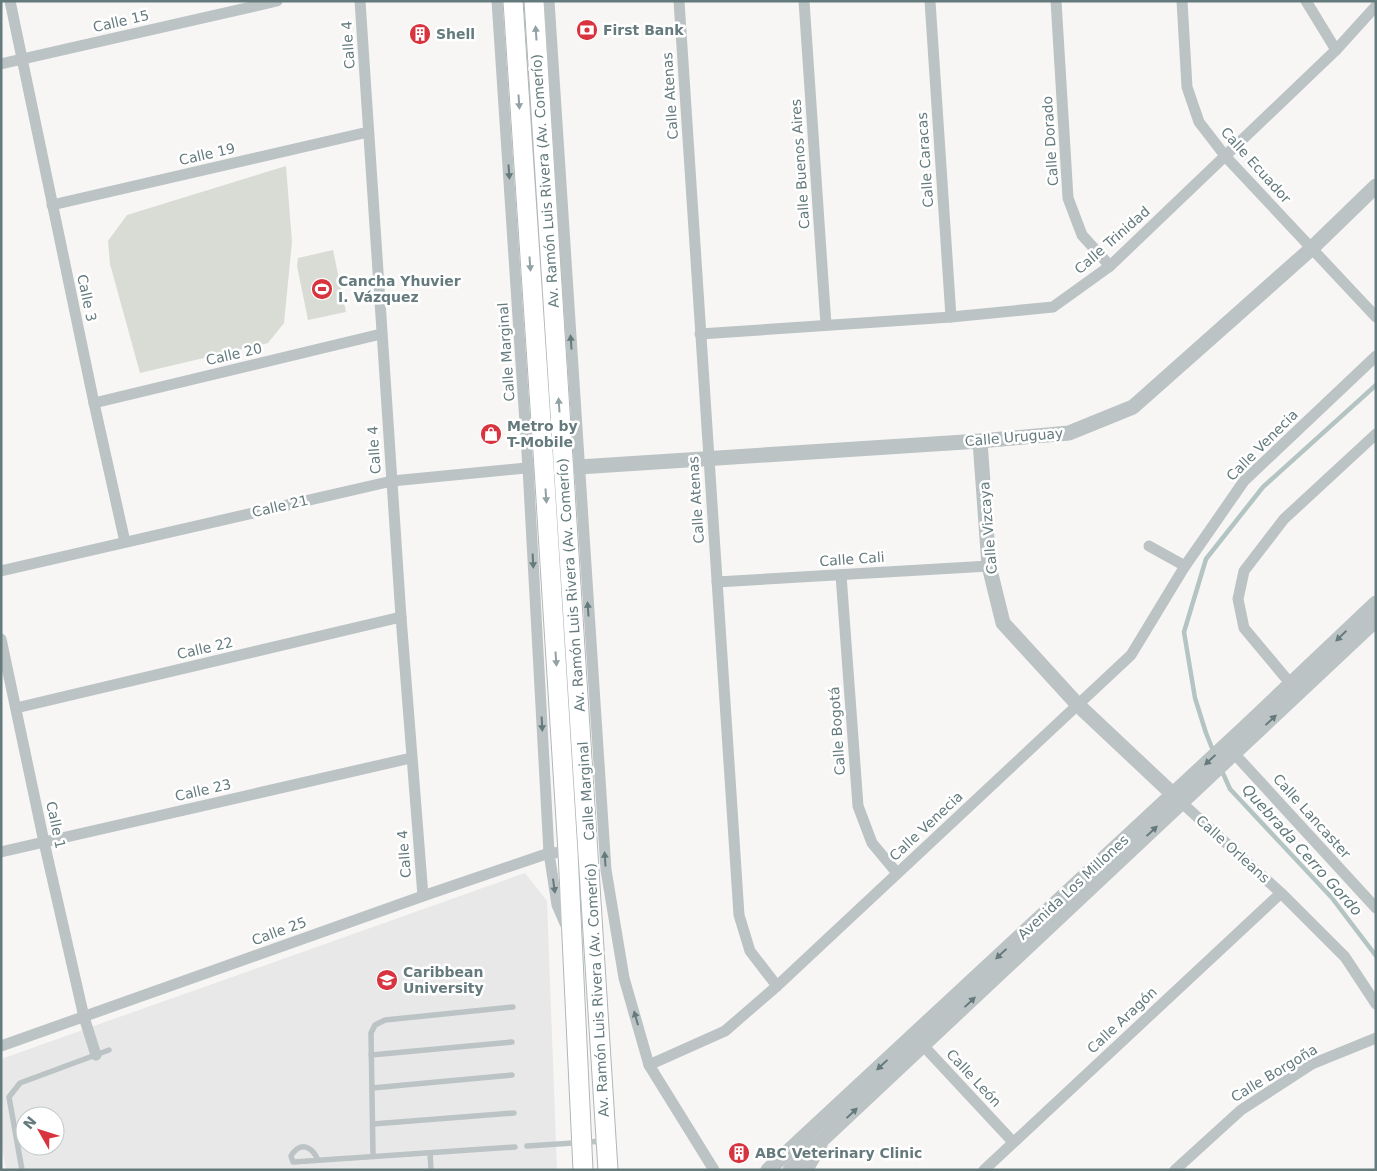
<svg xmlns="http://www.w3.org/2000/svg" width="1377" height="1171" font-family="'DejaVu Sans',sans-serif">
<rect width="100%" height="100%" fill="#f7f6f4"/>
<path fill="#e8e8e8" fill-rule="evenodd" d="M525,873L547,901L557,1170H6L1,1142V1059ZM25,1116H55V1146H25Z"/>
<g fill="#d9dcd4">
<path d="M286,166L292,242L284,323L268,343L140,373L110,264L108,241L127,215Z"/>
<path d="M333,250L346,312L308,320L297,266L298,258Z"/>
</g>
<g fill="none" stroke-linecap="round" stroke-linejoin="round">
<g stroke="#b3c4c3" stroke-width="4.5">
<path d="M1214,753L1206,733L1195,698L1184,632L1206,559L1263,487L1376,385"/>
<path d="M1221,769L1230,789L1332,898L1376,956"/>
</g>
<g stroke="#b0b7b9" stroke-width="21">
<g id="primary">
<path d="M513,1L544,467L568,852L583,1170"/>
<path d="M534,1L608,1170"/>
</g>
</g>
<g stroke="#bcc3c4" stroke-width="5.5">
<path d="M371,1055L512,1042"/>
<path d="M372,1088L512,1075"/>
<path d="M373,1124L514,1113"/>
<path d="M527,1146L604,1141"/>
<path d="M430,1153L431,1170"/>
<path d="M373,1156L371,1033L375,1025L385,1020L513,1007"/>
<path d="M318,1160C312,1146 300,1141 291,1156L293,1162C367,1157 441,1152 515,1147"/>
<path d="M22,1170L9,1097L20,1083L109,1050"/>
</g>
<g stroke="#bcc3c4" stroke-width="11">
<path d="M10,1L94,403L125,542"/>
<path d="M360,1L401,617L423,896"/>
<path d="M497,1L528,468L549,853L557,905L568,930"/>
<path d="M549,1L606,870L624,978L649,1065L714,1170"/>
<path d="M679,1L739,915L750,951L777,986"/>
<path d="M804,1L826,325"/>
<path d="M930,1L951,317"/>
<path d="M1056,1L1068,198L1082,235L1110,266"/>
<path d="M1182,1L1187,87L1199,122L1226,157L1376,317"/>
<path d="M1306,1L1336,50"/>
<path d="M1,64L277,1"/>
<path d="M52,205L368,132"/>
<path d="M700,334L951,317L1053,307L1110,266L1336,50L1376,6"/>
<path d="M94,403L381,334"/>
<path d="M1149,546L1185,566"/>
<path d="M1,571L392,481L536,467"/>
<path d="M841,575L858,806L872,843L897,873"/>
<path d="M717,582L989,566"/>
<path d="M1,639L44,842L84,1017L96,1055"/>
<path d="M1295,689L1244,628L1238,599L1244,571L1284,519L1376,434"/>
<path d="M16,708L401,617"/>
<path d="M1230,749L1376,908"/>
<path d="M1182,803L1281,893L1345,957L1376,1004"/>
<path d="M1,852L411,758"/>
<path d="M918,1040L1013,1142"/>
<path d="M1,1046L423,896L549,853L568,852"/>
<path d="M649,1065L725,1031L777,986L1131,655L1185,566L1244,481L1376,356"/>
<path d="M808,1170L822,1145"/>
<path d="M984,1170L1281,893"/>
<path d="M1175,1170L1241,1110L1312,1064L1376,1038"/>
</g>
<g stroke="#bcc3c4" stroke-width="15">
<path d="M980,441L989,566L1003,623L1078,705L1179,800"/>
<path d="M554,467H579L980,441L1069,433L1133,407L1311,249L1376,186"/>
<path d="M768,1170L1243,729L1376,603"/>
<path d="M790,1170L1376,620"/>
</g>
<use href="#primary" stroke="#fff" stroke-width="19"/>
</g>
<defs><path id="oneway-solid" d="M-6-.8H1V-3.2L6.5 0L1 3.2V.8H-6Z" transform="scale(1.25)"/></defs>
<g fill="#92a2a4">
<use href="#oneway-solid" transform="translate(536 33) rotate(-94)"/>
<use href="#oneway-solid" transform="translate(519 102) rotate(86)"/>
<use href="#oneway-solid" transform="translate(530 264) rotate(86)"/>
<use href="#oneway-solid" transform="translate(559 405) rotate(-94)"/>
<use href="#oneway-solid" transform="translate(546 496) rotate(86)"/>
<use href="#oneway-solid" transform="translate(556 659) rotate(86)"/>
</g>
<g fill="#647a7d">
<use href="#oneway-solid" transform="translate(509 172) rotate(86)"/>
<use href="#oneway-solid" transform="translate(571 342) rotate(-94)"/>
<use href="#oneway-solid" transform="translate(533 561) rotate(87)"/>
<use href="#oneway-solid" transform="translate(588 609) rotate(-94)"/>
<use href="#oneway-solid" transform="translate(1341 636) rotate(136)"/>
<use href="#oneway-solid" transform="translate(1271 720) rotate(-43)"/>
<use href="#oneway-solid" transform="translate(542 724) rotate(87)"/>
<use href="#oneway-solid" transform="translate(1210 760) rotate(137)"/>
<use href="#oneway-solid" transform="translate(1152 831) rotate(-43)"/>
<use href="#oneway-solid" transform="translate(605 859) rotate(-94)"/>
<use href="#oneway-solid" transform="translate(554 886) rotate(82)"/>
<use href="#oneway-solid" transform="translate(1001 954) rotate(137)"/>
<use href="#oneway-solid" transform="translate(970 1002) rotate(-43)"/>
<use href="#oneway-solid" transform="translate(636 1018) rotate(-106)"/>
<use href="#oneway-solid" transform="translate(882 1065) rotate(137)"/>
<use href="#oneway-solid" transform="translate(852 1113) rotate(-43)"/>
</g>
<defs>
<g id="bank-disc" transform="scale(1.125)"><circle r="9.5" fill="#d7343f" stroke="#fff"/><path d="M-6-4H6V4H-6ZM0-2.3a2.3 2.3 0 1 0 0 4.6a2.3 2.3 0 1 0 0-4.6Z" fill="#fff"/></g>
<g id="building-disc" transform="scale(1.125)"><circle r="9.5" fill="#d7343f" stroke="#fff"/><path d="M-4-6H4V6H1V3H-1V6H-4ZM-2.5-4.3h1.7v1.8h-1.7ZM.8-4.3h1.7v1.8H.8ZM-2.5-1h1.7V.8h-1.7ZM.8-1h1.7V.8H.8Z" fill="#fff"/></g>
<g id="stadium-disc" transform="scale(1.125)"><circle r="9.5" fill="#d7343f" stroke="#fff"/><path d="M0-5a6.5 5 0 1 0 0 10a6.5 5 0 1 0 0-10ZM-3.5-1.8h7v3.6h-7Z" fill="#fff"/></g>
<g id="shop-disc" transform="scale(1.125)"><circle r="9.5" fill="#d7343f" stroke="#fff"/><path d="M-5-2.5h2.3a2.7 3.5 0 0 1 5.4 0H5L5.5 6h-11ZM-1.5-2.5h3a1.5 2.3 0 0 0-3 0Z" fill="#fff"/></g>
<g id="university-disc" transform="scale(1.125)"><circle r="9.5" fill="#d7343f" stroke="#fff"/><path d="M0-5L7-2L0 1L-7-2ZM-4 1L0 2.5L4 1V4Q0 6-4 4Z" fill="#fff"/></g>
</defs>
<g fill-rule="evenodd">
<use href="#bank-disc" x="587" y="30"/>
<use href="#building-disc" x="420" y="34"/>
<use href="#stadium-disc" x="322" y="289"/>
<use href="#shop-disc" x="491" y="434"/>
<use href="#university-disc" x="387" y="980"/>
<use href="#building-disc" x="739" y="1153"/>
</g>
<g text-anchor="middle" dominant-baseline="central" stroke-width="5" stroke-linejoin="round" paint-order="stroke">
<g font-size="14" fill="#647a7d" stroke="#fff">
<text transform="translate(121 21) rotate(-13)">Calle 15</text>
<text transform="translate(348 45) rotate(-94)">Calle 4</text>
<text transform="translate(670 96) rotate(-94)">Calle Atenas</text>
<text transform="translate(1050 141) rotate(-94)">Calle Dorado</text>
<text transform="translate(207 154) rotate(-13)">Calle 19</text>
<text transform="translate(925 160) rotate(-94)">Calle Caracas</text>
<text transform="translate(800 164) rotate(-94)">Calle Buenos Aires</text>
<text transform="translate(1256 165) rotate(48)">Calle Ecuador</text>
<text transform="translate(545 181) rotate(-94)">Av. Ramón Luis Rivera (Av. Comerío)</text>
<text transform="translate(1112 240) rotate(-41)">Calle Trinidad</text>
<text transform="translate(87 298) rotate(78)">Calle 3</text>
<text transform="translate(506 352) rotate(-94)">Calle Marginal</text>
<text transform="translate(234 354) rotate(-13)">Calle 20</text>
<text transform="translate(1014 437) rotate(-5)">Calle Uruguay</text>
<text transform="translate(1262 445) rotate(-45)">Calle Venecia</text>
<text transform="translate(374 450) rotate(-94)">Calle 4</text>
<text transform="translate(696 500) rotate(-94)">Calle Atenas</text>
<text transform="translate(280 506) rotate(-13)">Calle 21</text>
<text transform="translate(988 528) rotate(-95)">Calle Vizcaya</text>
<text transform="translate(852 559) rotate(-4)">Calle Cali</text>
<text transform="translate(571 585) rotate(-94)">Av. Ramón Luis Rivera (Av. Comerío)</text>
<text transform="translate(205 648) rotate(-13)">Calle 22</text>
<text transform="translate(837 731) rotate(-94)">Calle Bogotá</text>
<text transform="translate(203 790) rotate(-13)">Calle 23</text>
<text transform="translate(586 791) rotate(-94)">Calle Marginal</text>
<text transform="translate(1312 816) rotate(48)">Calle Lancaster</text>
<text transform="translate(56 825) rotate(78)">Calle 1</text>
<text transform="translate(926 826) rotate(-43)">Calle Venecia</text>
<text transform="translate(1233 849) rotate(42)">Calle Orleans</text>
<text transform="translate(404 854) rotate(-95)">Calle 4</text>
<text transform="translate(1073 887) rotate(-43)">Avenida Los Millones</text>
<text transform="translate(279 931) rotate(-20)">Calle 25</text>
<text transform="translate(597 990) rotate(-93)">Av. Ramón Luis Rivera (Av. Comerío)</text>
<text transform="translate(1122 1020) rotate(-43)">Calle Aragón</text>
<text transform="translate(1274 1073) rotate(-31)">Calle Borgoña</text>
<text transform="translate(974 1078) rotate(47)">Calle León</text>
</g>
<g font-size="14" font-weight="bold" fill="#647a7d" stroke="#fff" text-anchor="start">
<text x="603" y="30">First Bank</text>
<text x="436" y="34">Shell</text>
<text x="338" y="281">Cancha Yhuvier<tspan x="338" dy="16">I. Vázquez</tspan></text>
<text x="507" y="426">Metro by<tspan x="507" dy="16">T-Mobile</tspan></text>
<text x="403" y="972">Caribbean<tspan x="403" dy="16">University</tspan></text>
<text x="755" y="1153">ABC Veterinary Clinic</text>
</g>
<g font-size="15" font-style="italic" fill="#5f7878" stroke="#fff">
<text transform="translate(1302 850) rotate(48)">Quebrada Cerro Gordo</text>
</g>
</g>
<rect width="1377" height="1171" fill="none" stroke="#647a7d" stroke-width="5"/>
<g transform="translate(40 1131) rotate(309)"><circle r="24" fill="#ffffff" stroke="#c1cacb"/>
<path d="M0-4L9 19L0 12L-9 19Z" fill="#d7343f"/>
<text y="-8" font-size="14" font-weight="bold" text-anchor="middle" fill="#647a7d">N</text>
</g>
</svg>
